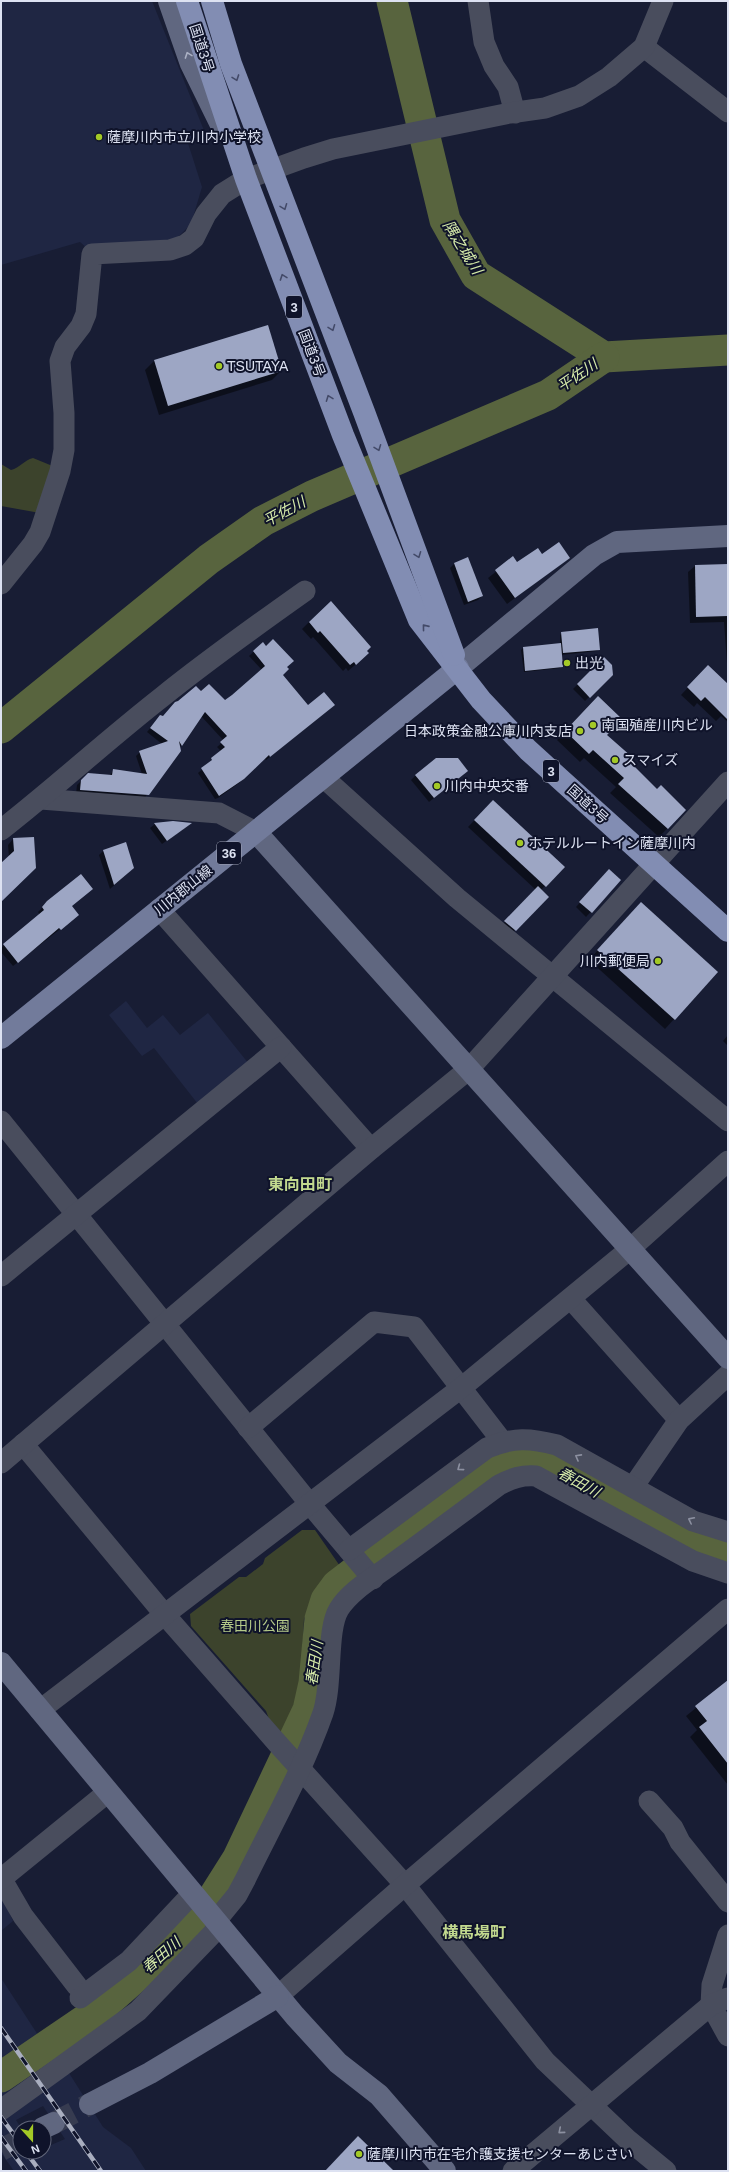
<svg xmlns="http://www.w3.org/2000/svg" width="729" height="2172" font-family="Helvetica,'Noto Sans JP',sans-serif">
<rect width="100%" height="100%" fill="#181d34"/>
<g fill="#1f2643" fill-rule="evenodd">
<path d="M1,1H152L205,133L187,140L202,187L191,224L180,235L164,246L87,248L80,242L1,265Z"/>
<path d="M126,1001L147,1028L163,1015L180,1035L208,1013L249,1064L198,1104L154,1048L142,1056L109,1015Z"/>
<path d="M1,1893L13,1921L1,1931Z"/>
<path d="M1,1978L64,2075L69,2073L103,2127L131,2148L146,2171H14L1,2153ZM43,2106L65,2139L44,2148V2152H20L21,2128L16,2120Z"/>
</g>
<g fill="#3c432c">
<path d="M33,458L55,467L40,513L1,506V464L11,470C20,468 24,460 33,458Z"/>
<path d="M302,1530H315L342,1569L318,1589L304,1619L300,1690L282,1733L269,1719L266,1711L191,1626L190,1614L239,1577H246L263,1564L265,1558Z"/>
</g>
<g fill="#0007">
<path d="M267,326L281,371L272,380L159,415L145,370L154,361Z"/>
<path d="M542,555L569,558L507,604L488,578L513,558L517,564Z"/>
<path d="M468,558L482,596L478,600L464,605L450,568L454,564Z"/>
<path d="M728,565V677L724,622L690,623L688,572L695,566Z"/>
<path d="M309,622L361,660L348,671L346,668L343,671L313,637L311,639L302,629Z"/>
<path d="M562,633L599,649L597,651L561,655L562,666L560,668L524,672L521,650L523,648L560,644V635Z"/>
<path d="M262,644L286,667L282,675L308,706L330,709L266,760L264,758L239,783L218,798L215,799L198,773L222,752L217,747L224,741L201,716L144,799L76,794L77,785L81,781L109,776L114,770L142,774L136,756L140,752L162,744L147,732L157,720L201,692L225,701L232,696L262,670L249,656Z"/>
<path d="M604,658L612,675L585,701L573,689Z"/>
<path d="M708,666L728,685V722L721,716L716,721L697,703L694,707L681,695Z"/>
<path d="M589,706L606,735L627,760L657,790L685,810L659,837L610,793L616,787L584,758L580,762L557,740Z"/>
<path d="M416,775H462L429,802L411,780Z"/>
<path d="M493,801L563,867L541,890L547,897L510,935L501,926L536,890L468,827Z"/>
<path d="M155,824L186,827L162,844L150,828Z"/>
<path d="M33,838L1,901V865L9,857L8,845L13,839Z"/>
<path d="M103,851L128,873L110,889L99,855Z"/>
<path d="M605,874L620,880L586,917L576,907Z"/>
<path d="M48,902L71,907L78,915L13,966L1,952V948L40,915L38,912Z"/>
<path d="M632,913L717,972L665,1029L589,960Z"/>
<path d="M728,1035V1046L723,1041Z"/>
<path d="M728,1682V1785L690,1737L697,1730L686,1716Z"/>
</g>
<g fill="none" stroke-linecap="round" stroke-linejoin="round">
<g stroke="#58643e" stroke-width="31">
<path d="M392,1L445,220L476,275L604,357L728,350"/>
<path d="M1,728L209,559L263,521L312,496L548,395L604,357"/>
<path d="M1,2077L95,2013L197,1923L238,1858L308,1710L314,1683L320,1619L326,1600L337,1585L469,1484L499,1464L536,1458L656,1525L728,1553"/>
</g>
</g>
<g fill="#9da6c4">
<path d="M268,325L282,371L168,406L154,360Z"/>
<path d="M559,542L570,558L515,598L495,570L513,556L517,562L538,548L542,554Z"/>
<path d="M468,557L483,596L468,602L454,563Z"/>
<path d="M728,564V616L696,617L695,565Z"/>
<path d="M331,601L371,647L367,651L369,653L356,665L354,662L350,665L320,631L318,633L309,622Z"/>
<path d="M598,628L600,650L563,653L561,632Z"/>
<path d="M273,639L294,661L287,667L289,669L283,675L308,705L324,692L335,705L270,757L269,755L244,779L219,796L201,768L212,760L211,758L225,747L220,742L227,736L205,712L182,746L179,741L181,751L149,795L80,790L81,780L88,773L112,775L113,769L147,774L139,751L168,741L150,728L160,715L163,716L175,702L178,701L196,686L201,691L209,684L225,700L232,695L265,666L253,651L263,642L266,646Z"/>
<path d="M561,643L563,667L525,671L523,647Z"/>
<path d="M604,657L612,665L613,675L590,698L577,684Z"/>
<path d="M708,665L728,684V720L705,697L701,701L687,687Z"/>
<path d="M598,696L622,719L607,735L632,757L628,760L657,789L661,785L686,810L668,829L618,784L624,778L593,750L589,754L565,731Z"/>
<path d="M436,758H458L468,771L434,798L415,775Z"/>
<path d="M493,800L565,867L546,887L474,820Z"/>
<path d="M173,821L192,823L167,841L154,823Z"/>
<path d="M34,837L36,868L1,902V863L14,851L13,838Z"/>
<path d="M126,842L134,868L114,885L103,850Z"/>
<path d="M609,869L621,880L592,913L579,902Z"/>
<path d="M81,874L93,889L72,906L79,915L61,930L59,928L18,963L3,944L44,910L42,907L47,901Z"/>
<path d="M538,886L549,897L516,931L504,921Z"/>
<path d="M641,902L718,972L675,1020L597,950Z"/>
<path d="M728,1680V1764L699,1727L707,1721L695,1706Z"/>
<path d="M358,2136L394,2171H325Z"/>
</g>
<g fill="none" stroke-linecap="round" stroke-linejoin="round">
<g stroke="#363b50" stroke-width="22" stroke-dasharray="22 11" stroke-linecap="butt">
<path d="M54,2123L90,2104"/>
<path d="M1,2150L20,2140"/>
</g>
<g stroke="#494d5d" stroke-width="21">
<path d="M478,1L484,42L494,66L508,87L515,113"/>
<path d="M644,47L728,112"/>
<path d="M1,584L33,544L40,532L60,471L64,450V413L60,361L65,347L81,326L86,314L92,254L170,250L185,245L194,238L206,214L222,194L246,179L304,158L333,149L510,113L545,108L579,96L609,77L644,47L663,1"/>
<path d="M323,777L457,898L728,1121"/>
<path d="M41,799L219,813L256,832"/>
<path d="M1,830C56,787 107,740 162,697C208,660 257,625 305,591"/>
<path d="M159,909L371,1149"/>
<path d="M1,1121L309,1503L373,1579"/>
<path d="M1,1276L281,1047"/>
<path d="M571,1299L679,1420"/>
<path d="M248,1428L374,1322L414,1327L502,1441"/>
<path d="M23,1444L165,1615L278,1744L405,1885L545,2061L627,2139L666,2171"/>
<path d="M1,1463L371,1149L469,1069L728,782"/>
<path d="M633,1487L679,1420L728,1375"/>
<path d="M349,1550L487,1448C513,1437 530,1438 557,1445L693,1521L728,1532"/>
<path d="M40,1710L461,1388L630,1249L728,1161"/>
<path d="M649,1801L673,1828L680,1842L728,1902"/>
<path d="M1,1878L23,1916L77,1986"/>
<path d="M1,1879L108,1792"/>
<path d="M215,1922L237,1895L245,1880C272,1825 303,1770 323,1713C333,1683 326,1630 339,1609C351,1590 375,1577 392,1564C428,1538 464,1511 499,1485C512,1478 522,1475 536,1476L693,1561L728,1573"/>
<path d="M728,1935L712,1985L711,2005L728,2036"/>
<path d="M278,1996L405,1885L728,1609"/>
<path d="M80,1998L129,1961L192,1894"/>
<path d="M1,2110L138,2011L219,1927"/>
<path d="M513,2171L711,2005L728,1998"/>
</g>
<g stroke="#606780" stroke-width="22">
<path d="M169,1L191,64L221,125"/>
<path d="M458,668L594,555L617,542L728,536"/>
<path d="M256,832L728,1358"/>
<path d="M1,1663L295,2016L338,2063L379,2095L445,2171"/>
<path d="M90,2104L150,2073L278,1996"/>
<path d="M43,2128L54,2123"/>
</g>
<path stroke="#727b9b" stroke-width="22" d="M1,1038L458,668"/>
<g stroke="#828db3" stroke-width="22">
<path d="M187,1L246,179L287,287L343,435L419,620L481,700L528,750L728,931"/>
<path d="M212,1L231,64L364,412L454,655"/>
</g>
<g stroke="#a9aebf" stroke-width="4.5">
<g id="rail">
<path d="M1,2028L101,2171"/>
<path d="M1,2117L20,2143"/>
<path d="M1,2137L26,2171"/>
<path d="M26,2152L40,2171"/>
</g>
</g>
<use href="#rail" stroke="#0f132a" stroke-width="3" stroke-dasharray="9" stroke-linecap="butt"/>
</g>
<defs><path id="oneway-chevron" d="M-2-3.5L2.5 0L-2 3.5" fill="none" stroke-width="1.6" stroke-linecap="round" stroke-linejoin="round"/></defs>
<use stroke="#abb1c4" href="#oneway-chevron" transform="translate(188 55) rotate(-110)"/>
<g stroke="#434a68">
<use href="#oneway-chevron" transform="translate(236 78) rotate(70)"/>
<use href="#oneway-chevron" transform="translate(284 207) rotate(69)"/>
<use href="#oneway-chevron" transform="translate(283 277) rotate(-110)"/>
<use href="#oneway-chevron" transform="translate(332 328) rotate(69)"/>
<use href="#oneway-chevron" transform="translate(329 398) rotate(-111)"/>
<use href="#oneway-chevron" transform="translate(378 448) rotate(69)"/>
<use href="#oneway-chevron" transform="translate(418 555) rotate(69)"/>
<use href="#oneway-chevron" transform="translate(425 627) rotate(-129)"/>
</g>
<g stroke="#8c90a0">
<use href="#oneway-chevron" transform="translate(578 1457) rotate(-151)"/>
<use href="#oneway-chevron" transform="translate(460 1468) rotate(143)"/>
<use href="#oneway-chevron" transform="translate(691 1520) rotate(-153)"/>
<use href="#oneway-chevron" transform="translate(561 2131) rotate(140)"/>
</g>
<g fill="#a3c926" stroke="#0f132a" stroke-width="1.5">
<circle cx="99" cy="137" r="4"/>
<circle cx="219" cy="366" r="4"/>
<circle cx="567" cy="663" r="4"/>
<circle cx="593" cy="725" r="4"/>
<circle cx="580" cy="731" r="4"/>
<circle cx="615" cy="760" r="4"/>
<circle cx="437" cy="786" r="4"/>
<circle cx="520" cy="843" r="4"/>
<circle cx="658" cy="961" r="4"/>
<circle cx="359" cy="2154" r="4"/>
</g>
<g text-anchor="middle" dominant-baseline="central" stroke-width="4" stroke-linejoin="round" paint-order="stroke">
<g fill="#0f132a" stroke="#9fa4b6" stroke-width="1">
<rect x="286" y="296" width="16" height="22" rx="3"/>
<rect x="543" y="760" width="16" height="22" rx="3"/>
<rect x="217" y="842" width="24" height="22" rx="3"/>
</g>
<g font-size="13" font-weight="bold" fill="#dde2f2">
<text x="294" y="307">3</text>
<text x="551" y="771">3</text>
<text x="229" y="853">36</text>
</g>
<g font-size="14" fill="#dde2f2" stroke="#0f132a">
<text transform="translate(202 48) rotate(72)">国道3号</text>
<text transform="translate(312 353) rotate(69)">国道3号</text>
<text transform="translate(588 804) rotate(42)">国道3号</text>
<text transform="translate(183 890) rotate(-39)">川内郡山線</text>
</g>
<g font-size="14" fill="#dde2f2" stroke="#0f132a" text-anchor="start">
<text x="107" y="137">薩摩川内市立川内小学校</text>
<text x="227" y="366">TSUTAYA</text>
<text x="575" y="663">出光</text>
<text x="601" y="725">南国殖産川内ビル</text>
<text x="572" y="731" text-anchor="end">日本政策金融公庫川内支店</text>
<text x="623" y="760">スマイズ</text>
<text x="445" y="786">川内中央交番</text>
<text x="528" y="843">ホテルルートイン薩摩川内</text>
<text x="650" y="961" text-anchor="end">川内郵便局</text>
<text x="367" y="2154">薩摩川内市在宅介護支援センターあじさい</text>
</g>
<g font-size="14" fill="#b5ca89" stroke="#0f132a">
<text x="255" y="1626">春田川公園</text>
</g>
<g font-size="15" font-style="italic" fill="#d7ecaa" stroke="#0f132a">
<text transform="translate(463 247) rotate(58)">隅之城川</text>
<text transform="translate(577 375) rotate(-34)">平佐川</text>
<text transform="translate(284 511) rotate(-28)">平佐川</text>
<text transform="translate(579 1482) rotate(29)">春田川</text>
<text transform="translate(314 1663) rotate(-82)">春田川</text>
<text transform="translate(161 1955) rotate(-41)">春田川</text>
</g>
<g font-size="16" font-weight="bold" fill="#c2d98f" stroke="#0f132a">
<text x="300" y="1184">東向田町</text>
<text x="474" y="1932">横馬場町</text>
</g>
</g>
<rect width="729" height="2172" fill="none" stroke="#dde2f2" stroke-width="4"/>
<g transform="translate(32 2140) rotate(159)"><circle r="19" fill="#0f132a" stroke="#61667a"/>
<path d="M0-3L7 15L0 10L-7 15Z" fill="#a3c926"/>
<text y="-6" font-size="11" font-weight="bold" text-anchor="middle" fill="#dde2f2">N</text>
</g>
</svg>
